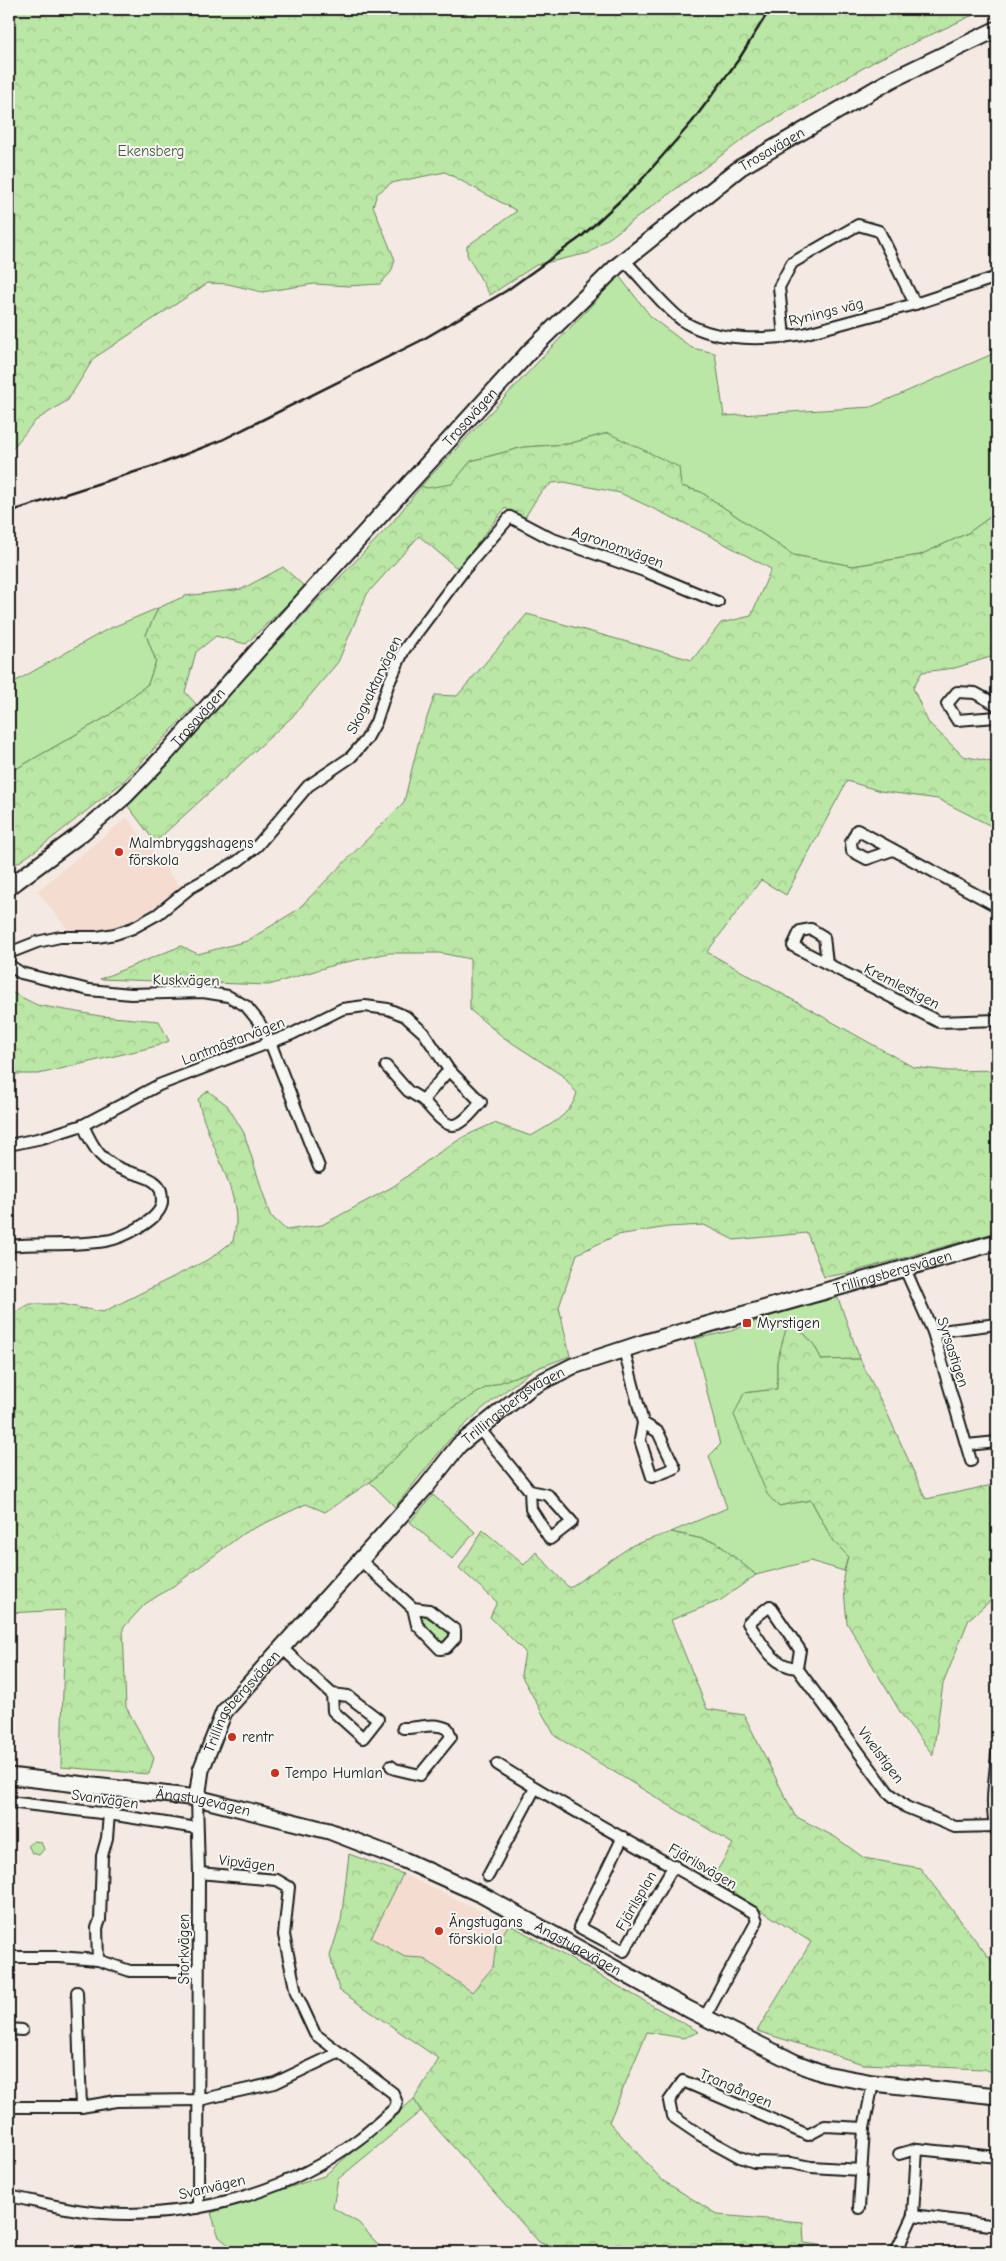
<svg xmlns="http://www.w3.org/2000/svg" width="1006" height="2261" font-family="'Comic Neue',sans-serif">
<defs>
<pattern id="forest-crowns" width="20" height="18" patternUnits="userSpaceOnUse" patternTransform="scale(1.25)"><rect width="20" height="18" fill="#bae7a5"/><path d="M2 6a3 3 0 1 1 6 0M12 15a3 3 0 1 1 6 0" fill="none" stroke="#9fc68d"/></pattern>
</defs>
<rect width="100%" height="100%" fill="#f5eae3"/>
<filter id="ink" filterUnits="userSpaceOnUse"><feTurbulence type="fractalNoise" baseFrequency=".02" numOctaves="2"/><feDisplacementMap in="SourceGraphic" scale="10" xChannelSelector="R" yChannelSelector="G"/><feConvolveMatrix kernelMatrix="1 2 1 2 8 2 1 2 1" color-interpolation-filters="sRGB"/></filter>
<g filter="url(#ink)">
<g fill="#f4dcd1">
<path d="M127,817L181,888L149,913L120,926L95,930H68L37,891Z"/>
<path d="M403,1874L509,1924L496,1945L493,1967L472,1992L423,1958L405,1957L371,1938Z"/>
</g>
<g fill="#bae7a5" stroke="#6b8260">
<path d="M619,276L652,318L692,348L715,353L724,416L871,407L997,352V512L968,533L920,555L853,566L793,555L701,492L681,486L608,433L568,444L524,447L471,461L452,485L427,489L421,486Z"/>
<path d="M158,608L146,635L156,661L148,684L108,716L9,773V685L106,630Z"/>
<path d="M838,1298L860,1359L822,1360L814,1345L797,1325L777,1361V1389L744,1393L778,1506L811,1500L833,1541L848,1556L844,1571L810,1561L756,1575L716,1542L671,1532L727,1508L709,1456L720,1445L694,1339L731,1331L788,1309Z"/>
<path d="M532,1370L482,1409L450,1439L395,1507L370,1482L440,1415L485,1388Z"/>
<path d="M433,1495L475,1532L452,1559L410,1522Z"/>
<path d="M421,1614L450,1632V1636L446,1643L440,1644L438,1642L419,1617Z"/>
<path d="M34,1841L41,1842L44,1849L39,1855L32,1853L28,1845Z"/>
<path d="M414,2099L421,2111L338,2179L333,2208L359,2223L383,2250L378,2252H237L219,2237L211,2213L324,2176Z"/>
</g>
<g fill="url(#forest-crowns)" stroke="#6b8260">
<path d="M9,9H986L877,60L753,132L589,253L536,265L490,295L467,255V246L517,211L445,172L391,183L377,194L373,206L395,260L391,272L380,284L348,286L314,284L262,292L228,284L208,283L94,358L68,400L35,421L12,449L9,450Z"/>
<path d="M608,433L679,467L681,486L701,492L793,555L853,566L920,555L968,533L997,512V655L955,668L922,672L913,688L928,722L963,756L997,763V829L938,799L880,791L847,781L786,895L761,880L707,952L913,1067L949,1071L997,1070V1232L849,1273L824,1277L807,1233L734,1240L704,1225L668,1227L617,1235L577,1254L559,1307L570,1356L485,1388L440,1415L370,1482L325,1512L306,1504L244,1533L178,1583L145,1604L123,1628L126,1707L154,1758L149,1774L61,1767L65,1610L9,1613V1316L30,1304H60L103,1312L211,1258L233,1241C234,1234 236,1228 236,1221C236,1183 206,1139 198,1099L208,1091L227,1105L244,1133L270,1215L286,1230L322,1225L394,1186L431,1158L465,1136L494,1123L531,1136C551,1124 570,1116 577,1093L563,1076L503,1037L470,1010V959L440,953H389L337,964L269,985L100,979L181,946L198,954L247,941L297,910L404,802L419,740L435,695L457,696L527,614L692,660L721,623L751,616L771,569L701,531L620,493L564,482L552,483L540,493L524,519L505,508L458,569L419,536L367,594L338,662L292,717L155,842L128,806L239,682L392,523L421,486L427,488L452,484L471,461L524,447L568,444Z"/>
<path d="M283,567L305,587L246,644L216,636L196,652L185,692L196,704L124,781L46,843L9,869V773L108,716L148,684L156,661L146,635L158,608L185,596L242,589Z"/>
<path d="M9,991L37,1005L100,1016L159,1021L169,1041L157,1046L39,1074H9Z"/>
<path d="M797,1325L814,1345L822,1360L860,1359L889,1417L926,1499L997,1484V1595L969,1619L943,1684L933,1755L902,1715L847,1623L843,1578L848,1556L833,1541L811,1500L778,1506L767,1494L734,1415L744,1393L777,1389V1361L786,1329Z"/>
<path d="M483,1530L524,1565L536,1552L569,1588L633,1545L671,1532L716,1542L756,1575L721,1600L671,1620L707,1709L744,1715L795,1816L835,1837L864,1858L920,1868L997,1968V2074L984,2069L863,2064L757,2031L811,1942L712,1879L733,1844L555,1736L521,1675L525,1652L490,1617L497,1602L459,1568Z"/>
<path d="M349,1854L403,1874L371,1938L405,1957L423,1958L472,1992L493,1967L496,1945L509,1924L699,2032L683,2038L647,2032L609,2122L662,2180L718,2215L803,2222L804,2243L826,2246V2252H560L539,2242L421,2111L414,2099L439,2059L339,1990L330,1956L341,1921Z"/>
</g>
<g fill="none" stroke-linecap="round" stroke-linejoin="round">
<g stroke="#1c1c1c" stroke-width="14">
<g id="street">
<path d="M624,260C642,278 666,310 686,323C719,342 767,340 803,334L915,304L997,277"/>
<path d="M784,337L779,287L792,263L858,225L879,231L915,304"/>
<path d="M997,705L975,693L957,692L947,704L957,720L997,717"/>
<path d="M893,850L867,859L852,851L851,842L857,830L997,906"/>
<path d="M9,953L37,942L60,937H97L115,934L133,928L158,914L190,888L238,861L257,846L308,786L351,757L366,740L376,722L388,685L404,650L464,570L510,517L550,538L644,571L718,602"/>
<path d="M827,963L824,937L811,929L800,931L793,946L939,1022L997,1020"/>
<path d="M9,965L21,973L89,990L131,994L203,992L228,996L246,1006L259,1022L270,1042L319,1167"/>
<path d="M386,1066L408,1091L423,1100"/>
<path d="M9,1145L42,1138L83,1125L159,1085L292,1034L342,1009L365,1006L388,1009L405,1016L424,1033L449,1070L481,1102C454,1135 450,1131 423,1100L449,1070"/>
<path d="M9,1246C41,1243 73,1246 105,1241C121,1239 161,1220 162,1202C162,1196 162,1189 157,1184C150,1177 139,1175 129,1172C102,1163 94,1150 83,1125"/>
<path d="M905,1269L933,1332L971,1461"/>
<path d="M933,1332L997,1324"/>
<path d="M624,1350L643,1423L658,1432L675,1468L652,1477L640,1440L643,1423"/>
<path d="M478,1427L530,1491L548,1495L572,1522L550,1539L531,1509L530,1491"/>
<path d="M967,1445L997,1442"/>
<path d="M360,1560L413,1608L429,1610L455,1630V1638L446,1648L440,1649L417,1625L413,1608"/>
<path d="M282,1648L332,1694L348,1696L378,1719L363,1738L333,1711L332,1694"/>
<path d="M797,1668C771,1666 762,1642 748,1623L770,1606L800,1650L797,1668L888,1792L906,1807L955,1827L995,1826"/>
<path d="M497,1764C580,1817 669,1862 754,1913L757,1921L705,2017"/>
<path d="M391,1766L395,1769L420,1775L451,1737L448,1729C433,1721 418,1729 403,1728"/>
<path d="M197,1798L199,1873L198,2208"/>
<path d="M9,1802L109,1814L197,1828"/>
<path d="M997,1832C989,1809 995,1778 997,1754"/>
<path d="M623,1837L579,1927L624,1951L674,1865"/>
<path d="M488,1876L535,1788"/>
<path d="M9,1957H59L98,1960L130,1971H198"/>
<path d="M98,1960L97,1928L100,1920L102,1856L107,1838L109,1814"/>
<path d="M77,1992L81,2107"/>
<path d="M9,2029L22,2030"/>
<path d="M9,2107H81L116,2101L199,2100L275,2083L338,2053"/>
<path d="M917,2149L913,2215L997,2226"/>
<path d="M899,2154L917,2149L997,2157"/>
<path d="M861,2170L811,2167L791,2163L754,2162L740,2157L700,2135L672,2116L669,2101L683,2081L808,2135L825,2126L864,2128"/>
<path d="M9,2196C39,2202 71,2211 102,2213C192,2219 287,2193 359,2139C371,2130 382,2119 394,2109L397,2103L393,2093L315,2034L296,1993L284,1935L289,1887L277,1880L199,1873"/>
<path d="M859,2208L864,2128L873,2083"/>
<path d="M896,2252L913,2215"/>
</g>
</g>
<g stroke="#1c1c1c" stroke-width="19">
<g id="secondary">
<path id="s1" d="M9,887L82,833L125,796L163,757L258,650L531,350L617,266L741,167L891,80L997,29"/>
<path id="s2" d="M9,1776L197,1798L329,1831L404,1860L482,1895L690,2010L796,2063L825,2074L873,2083L997,2096"/>
<path id="s3" d="M197,1798L201,1770L224,1712L426,1487L459,1445L531,1387L573,1366L643,1343L997,1242"/>
</g>
</g>
<use href="#street" stroke="#f6f6f2" stroke-width="10"/>
<use href="#secondary" stroke="#f6f6f2" stroke-width="15"/>
<path stroke="#1c1c1c" stroke-width="2.5" d="M9,512L163,463L222,440L420,341L506,291L581,237L637,185L692,122L739,59L770,9"/>
</g>
</g>
<g fill="#c8321e" stroke="#f6f6f2" stroke-width="2">
<circle cx="119" cy="852" r="5"/>
<rect x="742" y="1318" width="10" height="10" rx="2.5"/>
<circle cx="232" cy="1737" r="5"/>
<circle cx="275" cy="1773" r="5"/>
<circle cx="439" cy="1931" r="5"/>
</g>
<g text-anchor="middle" dominant-baseline="central" stroke-width="4" stroke-linejoin="round" paint-order="stroke">
<g font-size="15" fill="#1c1c1c" stroke="#f6f6f2">
<text stroke="none"><textPath href="#s1" startOffset="1065">Trosavägen</textPath></text>
<text transform="translate(826 312) rotate(-14)">Rynings väg</text>
<text stroke="none"><textPath href="#s1" startOffset="660">Trosavägen</textPath></text>
<text transform="translate(618 547) rotate(20)">Agronomvägen</text>
<text transform="translate(374 685) rotate(-64)">Skogvaktarvägen</text>
<text stroke="none"><textPath href="#s1" startOffset="255">Trosavägen</textPath></text>
<text transform="translate(186 980) rotate(1)">Kuskvägen</text>
<text transform="translate(902 986) rotate(27)">Kremlestigen</text>
<text transform="translate(233 1041) rotate(-21)">Lantmästarvägen</text>
<text stroke="none"><textPath href="#s3" startOffset="919">Trillingsbergsvägen</textPath></text>
<text transform="translate(953 1352) rotate(72)">Syrsastigen</text>
<text stroke="none"><textPath href="#s3" startOffset="514">Trillingsbergsvägen</textPath></text>
<text stroke="none"><textPath href="#s3" startOffset="109">Trillingsbergsvägen</textPath></text>
<text transform="translate(881 1755) rotate(53)">Vivelstigen</text>
<text transform="translate(105 1799) rotate(8)">Svanvägen</text>
<text stroke="none"><textPath href="#s2" startOffset="196">Ängstugevägen</textPath></text>
<text transform="translate(247 1863) rotate(7)">Vipvägen</text>
<text transform="translate(703 1866) rotate(30)">Fjärilsvägen</text>
<text transform="translate(636 1901) rotate(-60)">Fjärilsplan</text>
<text stroke="none"><textPath href="#s2" startOffset="601">Ängstugevägen</textPath></text>
<text transform="translate(184 1949) rotate(-90)">Storkvägen</text>
<text transform="translate(736 2088) rotate(23)">Trangången</text>
<text transform="translate(212 2187) rotate(-13)">Svanvägen</text>
</g>
<g font-size="15" fill="#4b5945" stroke="#f6f6f2">
<text x="151" y="151">Ekensberg</text>
</g>
<g font-size="15" fill="#1c1c1c" stroke="#f6f6f2" text-anchor="start">
<text x="129" y="843">Malmbryggshagens<tspan x="129" dy="17">förskola</tspan></text>
<text x="757" y="1323">Myrstigen</text>
<text x="242" y="1737">rentr</text>
<text x="285" y="1773">Tempo Humlan</text>
<text x="449" y="1922">Ängstugans<tspan x="449" dy="17">förskiola</tspan></text>
</g>
</g>
<rect width="1006" height="2261" fill="none" stroke="#f6f6f2" stroke-width="30"/>
<rect x="15" y="15" width="976" height="2231" fill="none" stroke="#1c1c1c" stroke-width="2" filter="url(#ink)"/>
</svg>
